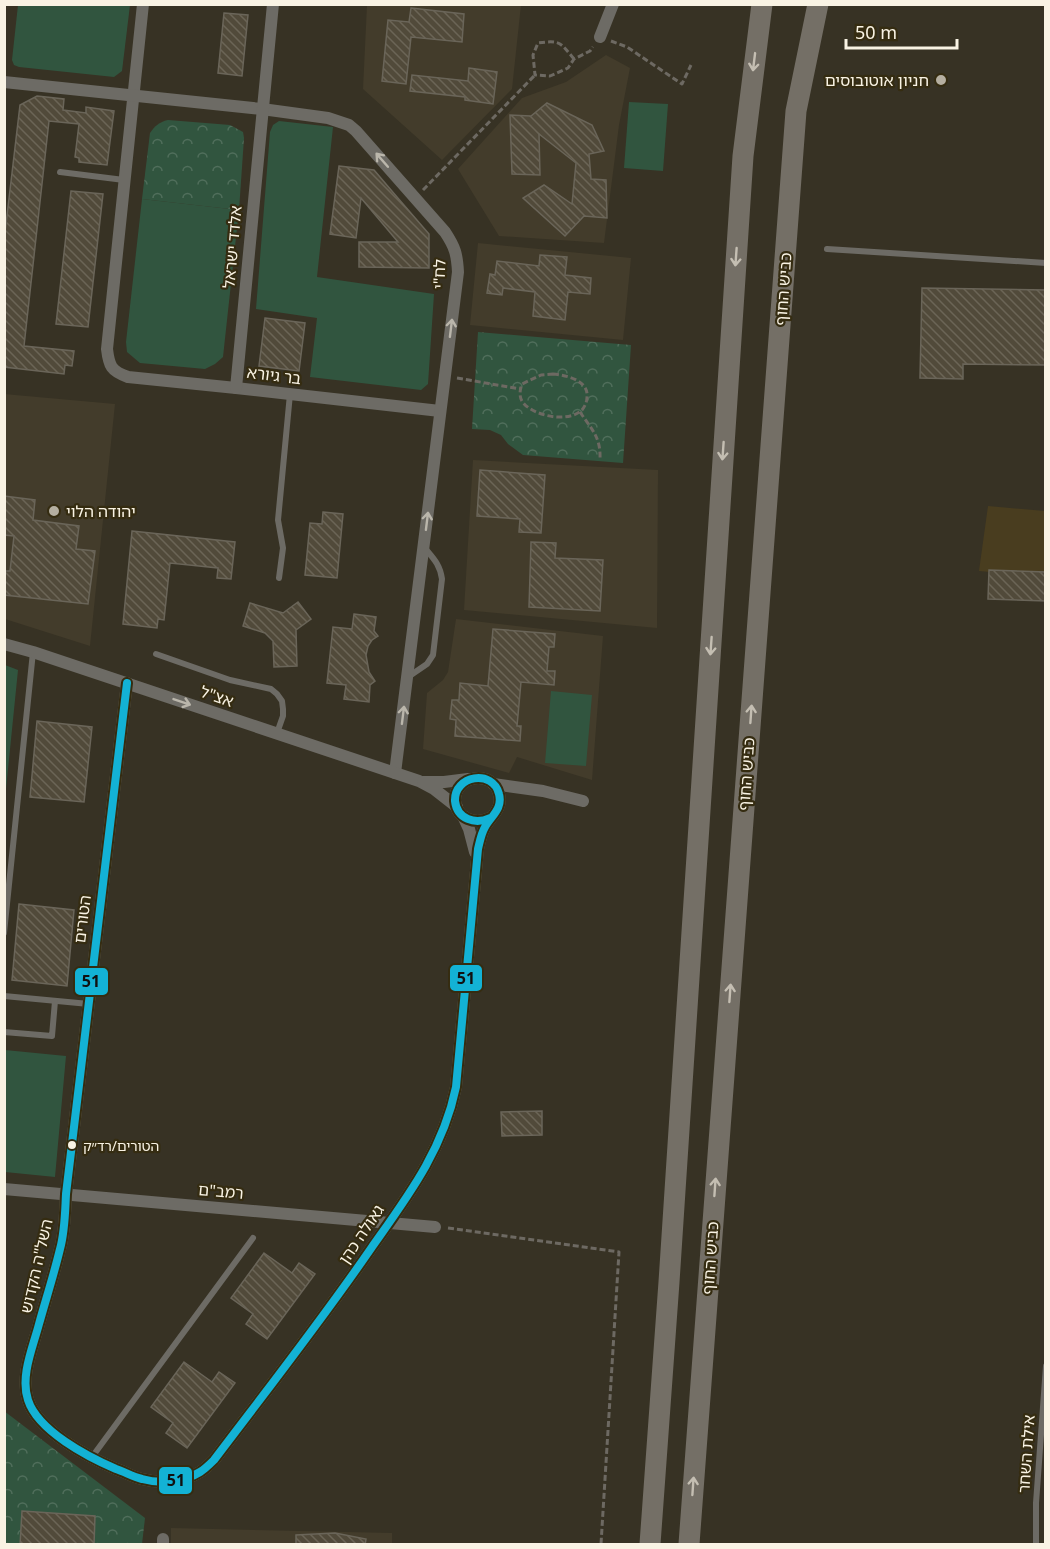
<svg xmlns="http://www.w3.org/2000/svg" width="1050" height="1549" font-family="'Noto Sans','Noto Sans Hebrew',sans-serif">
<defs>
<pattern id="park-crowns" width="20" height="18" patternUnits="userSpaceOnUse" patternTransform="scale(1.5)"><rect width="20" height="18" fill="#31553f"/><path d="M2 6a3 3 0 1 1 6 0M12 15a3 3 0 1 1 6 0" fill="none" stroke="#506e5b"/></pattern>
<pattern id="building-back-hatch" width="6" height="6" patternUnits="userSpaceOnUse" patternTransform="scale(1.5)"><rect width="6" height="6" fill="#514a3a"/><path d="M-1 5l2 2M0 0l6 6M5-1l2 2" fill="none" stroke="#6b6556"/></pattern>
</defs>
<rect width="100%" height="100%" fill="#373224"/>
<path fill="#493d1f" d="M988,506L1045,511V577L979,571Z"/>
<g fill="#433c2b">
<path d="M367,5H521L512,89L442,160L363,89Z"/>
<path d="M606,55L630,68L619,125L604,243L499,236L458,169L522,98L566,82Z"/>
<path d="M478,243L631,258L623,340L470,325Z"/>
<path d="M4,394L115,404L90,646L5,619Z"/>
<path d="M473,460L658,470L657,628L464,610Z"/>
<path d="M456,619L603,636L592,780L517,757L509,773L423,749L427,693L443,680L448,672Z"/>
<path d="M171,1528L392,1533V1544H171Z"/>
</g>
<g fill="#31553f">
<path d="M18,5H130L122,71L114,77L19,67L14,65L12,60Z"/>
<path d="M629,102L668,104L663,171L624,168Z"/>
<path d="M279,121L333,127L317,277L434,294L428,384L421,390L310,377L317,318L256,309L270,132L273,125Z"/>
<path d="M142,199L239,210L223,357L215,364L205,369L140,363L127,352L126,342Z"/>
<path d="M5,665L18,670L5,799L4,665Z"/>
<path d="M551,691L592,695L586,766L545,763Z"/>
<path d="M5,1050L66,1056L55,1177L5,1172Z"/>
</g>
<g fill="url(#park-crowns)">
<path d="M168,120L230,125L243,132L244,138L239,210L142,199L150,133C155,126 159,122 168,120Z"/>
<path d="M478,332L631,345L623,463L523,455L508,444L501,435L490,430L472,429Z"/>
<path d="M4,1411L145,1518L142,1544H5Z"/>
</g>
<g fill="url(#building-back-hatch)" stroke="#6a6559" stroke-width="1.5">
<path d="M411,8L464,14L462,42L411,37L406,84L382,81L388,20L409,22Z"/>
<path d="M224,13L248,15L242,76L218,73Z"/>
<path d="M469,68L497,72L493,104L465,100V97L410,91L412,75L468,81Z"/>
<path d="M37,96L64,99L63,110L86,113V107L114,111L107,165L79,162V158L75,157L79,124L49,121L24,346L74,351L72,366L65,365L64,374L4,367V241L20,105Z"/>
<path d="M547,103L592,125L604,151L589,154L591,179L606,180L607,218L584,216L565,236L523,198L544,185L572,204L576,163L539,134L540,175L512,174L510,115L531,116Z"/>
<path d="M339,166L374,170L397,197L429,234V268L359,267V242H398L361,198L356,238L330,234Z"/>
<path d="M71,191L103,194L88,327L56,324Z"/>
<path d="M540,255L567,257L565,275L591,278L590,294L568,292L565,320L533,316L535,292L503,288L502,295L487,293L490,274L495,275L497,261L539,266Z"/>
<path d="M922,288L1046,290V365L963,364V379L920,378Z"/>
<path d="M265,318L305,323L299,371L259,366Z"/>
<path d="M480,470L545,475L541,533L519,532L520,519L477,516Z"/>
<path d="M4,496L35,500L33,520L79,526L76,549L95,551L88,604L4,595V571H10L14,536L4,535Z"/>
<path d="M323,512L343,514L337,578L305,575L310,523L322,524Z"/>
<path d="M132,531L235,542L231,579L217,578L218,568L170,563L164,620L158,619L157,628L123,624Z"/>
<path d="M531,542L556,543L555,558L603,560L600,611L529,607Z"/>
<path d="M989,570L1046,572V601L988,599Z"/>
<path d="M298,602L311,619L296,630L297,666L274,667L273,641L265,633L243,626L250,603L283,613Z"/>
<path d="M354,614L376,617L374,631L378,636L372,640L368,646L366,655L369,672L375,681L370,685L369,702L344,699L346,685L327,683L333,627L352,629Z"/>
<path d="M493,629L555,634L554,647H549L547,671H555L554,685L521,682L517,726H521L520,741L455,736L456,720L450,719L452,700H459L460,683L488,686Z"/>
<path d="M37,721L92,727L84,802L30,797Z"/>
<path d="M19,904L74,910L67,986L12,980Z"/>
<path d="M542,1111V1135L502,1136L501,1112Z"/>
<path d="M264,1253L292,1273L299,1263L315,1274L267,1339L246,1324L253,1314L231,1298Z"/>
<path d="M184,1362L212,1382L219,1372L235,1383L187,1448L166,1433L173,1423L151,1407Z"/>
<path d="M22,1511L95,1516L94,1545H20Z"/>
<path d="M335,1533L366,1539L365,1545H296V1535Z"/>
</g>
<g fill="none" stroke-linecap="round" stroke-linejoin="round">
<g stroke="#6d6962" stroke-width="3" stroke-dasharray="6 3" stroke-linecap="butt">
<path d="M611,41L627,47L682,84L691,65"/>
<path d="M574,59C560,42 560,40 538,43L533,55L535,75L550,76L568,68L574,59L590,51L593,47"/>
<path d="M423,190L535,75"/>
<path d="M553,374C565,375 589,380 587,397C587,402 585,406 582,410C569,422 542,417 529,408C520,402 518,395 522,384L541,375Z"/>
<path d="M457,378L520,389"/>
<path d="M580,412C592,430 601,437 600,460"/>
<path d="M448,1228L619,1252L601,1544"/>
</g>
<g stroke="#6d6b65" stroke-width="6">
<path d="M60,172L124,180"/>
<path d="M827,249L1046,263"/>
<path d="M279,578L283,548L278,520L290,394"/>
<path d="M156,654L230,680L271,689L277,694L282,701L283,709V716L277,733"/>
<path d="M408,677L427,664L433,655L442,579C440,564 433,558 424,547"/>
<path d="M4,933L33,652"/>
<path d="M4,996L89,1004"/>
<path d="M4,1032L52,1036L55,1001"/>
<path d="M92,1457L253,1238"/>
<path d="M1036,1544V1503L1046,1366"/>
</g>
<g stroke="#6d6b65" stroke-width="12">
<path d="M143,4L107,349C109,366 111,371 128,377L236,388L440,411"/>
<path d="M600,37L613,4"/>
<path d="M4,82L262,109L328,118L349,125L356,131L445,232C455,247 457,254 458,272L395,773"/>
<path d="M236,388L273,4"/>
<path d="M4,644L33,652L419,781L434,789L457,807"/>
<path d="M127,683L66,1194C65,1213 65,1231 60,1249C54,1274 46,1299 39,1324C33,1347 20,1376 28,1400C38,1431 88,1457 116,1469C125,1472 133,1477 142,1479C160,1484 184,1482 200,1472C205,1469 210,1464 214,1460C267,1390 322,1320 372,1247C408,1196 443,1150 456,1087L478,849C480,841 481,834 485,827C491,816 503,809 499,794C493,769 454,775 455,801C457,819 475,825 490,818"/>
<path d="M423,782H444L468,779"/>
<path d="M493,784L543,791L583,801"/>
<path d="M463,816L469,829L475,852"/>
<path d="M4,1189L435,1227"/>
<path d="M163,1544V1539"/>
</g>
<g stroke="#746f66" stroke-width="21">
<path d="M650,1544L669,1282L743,156L762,4"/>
<path d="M689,1544L796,111L818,4"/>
</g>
<g stroke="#352c11" stroke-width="12">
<path id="bus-1" d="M127,683L66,1194C65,1213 65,1231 60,1249C54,1274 46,1299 39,1324C33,1347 20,1376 28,1400C38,1431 88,1457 116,1469C125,1472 133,1477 142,1479C160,1484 184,1482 200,1472C205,1469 210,1464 214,1460C267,1390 322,1320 372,1247C408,1196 443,1150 456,1087L478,849C480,841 481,834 485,827C491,816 503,809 499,794C493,769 454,775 455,801C457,819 475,825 490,818"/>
</g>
<use href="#bus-1" stroke="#13b2d5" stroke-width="8"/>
</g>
<defs><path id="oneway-shaft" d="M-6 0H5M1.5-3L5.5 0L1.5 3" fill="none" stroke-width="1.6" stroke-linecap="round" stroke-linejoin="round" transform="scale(1.5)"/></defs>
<g stroke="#c4beb2">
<use href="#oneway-shaft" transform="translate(754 62) rotate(97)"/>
<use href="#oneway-shaft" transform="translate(736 257) rotate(94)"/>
<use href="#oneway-shaft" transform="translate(723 451) rotate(94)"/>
<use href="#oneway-shaft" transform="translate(711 646) rotate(94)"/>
<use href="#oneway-shaft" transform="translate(751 714) rotate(-86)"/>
<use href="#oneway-shaft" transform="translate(730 993) rotate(-86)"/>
<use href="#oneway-shaft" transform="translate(715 1187) rotate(-86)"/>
<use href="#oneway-shaft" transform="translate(693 1486) rotate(-86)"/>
</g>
<g stroke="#bab6ab">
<use href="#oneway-shaft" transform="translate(382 160) rotate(-131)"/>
<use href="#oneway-shaft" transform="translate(451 328) rotate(-83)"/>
<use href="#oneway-shaft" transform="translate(427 521) rotate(-83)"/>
<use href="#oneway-shaft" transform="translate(182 702) rotate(19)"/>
<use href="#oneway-shaft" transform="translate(403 715) rotate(-83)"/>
</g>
<g fill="#b5afa1" stroke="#352c11" stroke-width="2">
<circle cx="941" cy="80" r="6"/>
<circle cx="54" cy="511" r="6"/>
</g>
<circle fill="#f9f3e4" stroke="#352c11" stroke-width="2" cx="72" cy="1145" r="5"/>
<g text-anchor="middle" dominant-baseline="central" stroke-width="4.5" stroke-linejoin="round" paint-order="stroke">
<g font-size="14" fill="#f9f3e4" stroke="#352c11" text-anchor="start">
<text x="83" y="1145">הטורים/רד״ק</text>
</g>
<g font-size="16" fill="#f9f3e4" stroke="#352c11" text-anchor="end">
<text x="929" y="80">חניון אוטובוסים</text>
<text x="66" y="511" text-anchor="start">יהודה הלוי</text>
</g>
<g font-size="16" fill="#f9f3e4" stroke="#352c11">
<text transform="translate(232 247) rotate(-85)">אלדד ישראל</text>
<text transform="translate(439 274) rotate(-88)">לח"י</text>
<text transform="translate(783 289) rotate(-86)">כביש החוף</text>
<text transform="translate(274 375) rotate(7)">בר גיורא</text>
<text transform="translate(217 696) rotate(19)">אצ"ל</text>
<text transform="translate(746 774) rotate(-86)">כביש החוף</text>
<text transform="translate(82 919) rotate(-83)">הטורים</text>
<text transform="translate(221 1191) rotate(5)">רמב"ם</text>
<text transform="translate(361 1234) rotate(-56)">גאולה כהן</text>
<text transform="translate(710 1258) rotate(-86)">כביש החוף</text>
<text transform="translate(36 1266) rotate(-77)">השל"ה הקדוש</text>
<text transform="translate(1026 1454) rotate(-86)">אילת השחר</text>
</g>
</g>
<g stroke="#352c11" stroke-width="2">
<rect x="449" y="964" width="34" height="28" rx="6" fill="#13b2d5"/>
<rect x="74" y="967" width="35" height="29" rx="6" fill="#13b2d5"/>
<rect x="158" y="1466" width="35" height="29" rx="6" fill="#13b2d5"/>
</g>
<g font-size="16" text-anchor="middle" font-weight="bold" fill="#111">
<text x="466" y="984">51</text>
<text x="91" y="987">51</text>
<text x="176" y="1486">51</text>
</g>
<rect width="1050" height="1549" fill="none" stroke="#f9f3e4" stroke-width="12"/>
<path d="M846 39v9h111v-9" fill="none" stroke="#f9f3e4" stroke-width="3"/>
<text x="855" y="39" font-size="18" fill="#f9f3e4" stroke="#352c11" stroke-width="4.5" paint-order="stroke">50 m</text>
</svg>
